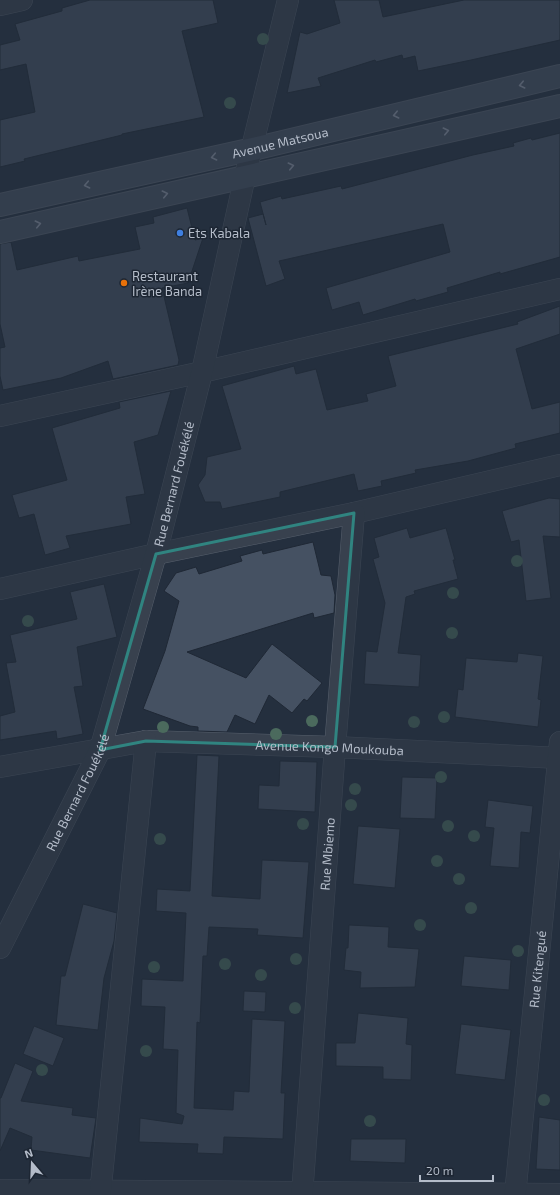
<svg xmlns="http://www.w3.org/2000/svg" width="560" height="1195" font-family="'Exo 2',sans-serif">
<rect width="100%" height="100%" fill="#242f3e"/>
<g fill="#455162" stroke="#1f2835">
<path d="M90,0H213L218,23L182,31L204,117L122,134V135L24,159L25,161L0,167V120L35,112L26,64L0,70V45L20,40L15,24L62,11V8Z"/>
<path d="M334,0H379L383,17L464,0H560V40L471,60L418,71L415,56L403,59L402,55L376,62L375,60L318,78L321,86L287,93L300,32L307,34L340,23Z"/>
<path d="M560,133V257L500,274V272L447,288L448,292L416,301L415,299L363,315L359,302L332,310L326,288L450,252L443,224L279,261L285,279L266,286L248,218L263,214L266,225L260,202L281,196L282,199L341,186L342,189L473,155L514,146L513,143L531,138L532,140Z"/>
<path d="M187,208L195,240L203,238L188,283L162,288L179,360L178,365L113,379L108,361L61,378L3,390L0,376V348L5,347L0,324V244L11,242L17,270L78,256L79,261L140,249L135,227L154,223L153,217Z"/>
<path d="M560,306V334L516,349L532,409L560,402V433L515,444L516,448L468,461L415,470L416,473L381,481L382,486L358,491L354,474L280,492V497L222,509L220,502H205L198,485L205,475L207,457L241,449L222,386L294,366L296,374L316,369L327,410L368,401L366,394L396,386L388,356L518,324L517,322Z"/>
<path d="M171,391L158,435L134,442L145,494L126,497L131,524L66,536L70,548L45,555L34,514L19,518L12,495L67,480L52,428L120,408L119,402Z"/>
<path d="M549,498L560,499V537L543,536L551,598L526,601L519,540L511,542L502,511Z"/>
<path d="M407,528L410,538L446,528L455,560H453L458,579L414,591L415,594L406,597L398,653L421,655L419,687L364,684L366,651L377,652L385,603L373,559L379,557L374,538Z"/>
<path d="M313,542L321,575L331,576L335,595L334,613L314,618L313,613L187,652L246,678L272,644L322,683L307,701L304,699L292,713L269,695L255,724L235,715L227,732L198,731V727L190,726L143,709L165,651L179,601L164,591L176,573L196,567L199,574L242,561L240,556L262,550L263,554Z"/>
<path d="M104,584L117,637L77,647L83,686L74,687L83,734L57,739L56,731L0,740V716L15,712L6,663L16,662L10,635L77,619L70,592Z"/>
<path d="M518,653L543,656L538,699L541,700L538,727L455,717L458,689L463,690L466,658L517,662Z"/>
<path d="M197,755L219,756L212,896L260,899L262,860L309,862L303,938L257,935L258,929L209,927L207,956H203L200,1023L197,1022L194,1108L233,1110L234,1091L249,1092L252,1019L285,1021L281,1093H285L283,1139L224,1137L223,1154L197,1153L198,1144L139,1142L140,1118L182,1124L184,1116L176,1113L178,1050L163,1049L165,1007L141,1006L142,979L183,981L186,913L156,911L157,889L190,891Z"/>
<path d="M280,761L317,762L315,812L258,809L259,785L279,786Z"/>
<path d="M402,777L437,778L435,819L400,818Z"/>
<path d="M488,800L533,806L530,833L521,832L519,868L490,866L494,828L485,827Z"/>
<path d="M358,826L400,829L395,888L353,884Z"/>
<path d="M83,904L117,913L114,941L104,978L98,1030L56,1025L61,976H65Z"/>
<path d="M349,925L389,927L388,947L419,949L415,987L360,988L361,972L344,970L346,948H348Z"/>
<path d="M464,956L511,960L509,990L461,986Z"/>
<path d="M244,991L266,992L265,1012L243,1011Z"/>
<path d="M358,1013L408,1018L406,1044L412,1045L411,1080L383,1079V1067L336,1066V1043H355Z"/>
<path d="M461,1024L511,1030L505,1080L455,1074Z"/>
<path d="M34,1026L64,1038L53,1066L23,1054Z"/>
<path d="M15,1063L33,1071L21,1101L73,1108L72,1115L96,1118L90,1158L31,1150L32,1137L10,1128L0,1151V1098H1Z"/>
<path d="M539,1117L560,1120V1170L536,1169Z"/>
<path d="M351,1139H406L405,1163L350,1161Z"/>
</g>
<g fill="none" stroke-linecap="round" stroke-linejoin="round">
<g stroke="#565f6c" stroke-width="22">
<g id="street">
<path d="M0,5L22,0"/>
<path d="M0,416L202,372L560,289"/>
<path d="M0,589L156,554L354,513L560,465"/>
<path id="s1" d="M0,767L146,741L335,747L560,758"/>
<path id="s2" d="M0,948L100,750L156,554L202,372L245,176L288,0"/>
<path d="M0,1190L560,1194"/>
<path d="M100,1195L146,741"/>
<path id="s3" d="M302,1195L335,747L354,513"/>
<path id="s4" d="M515,1195L560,742"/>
</g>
</g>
<g stroke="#565f6c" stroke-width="24">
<g id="secondary">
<path id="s5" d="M0,205L253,149L560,76"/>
<path d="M0,232L560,106"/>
</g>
</g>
<use href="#street" stroke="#38414e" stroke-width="21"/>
<use href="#secondary" stroke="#465061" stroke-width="22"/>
</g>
<g fill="#4b6a5d">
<circle cx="263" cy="39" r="6"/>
<circle cx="230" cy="103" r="6"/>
<circle cx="517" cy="561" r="6"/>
<circle cx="453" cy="593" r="6"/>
<circle cx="28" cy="621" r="6"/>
<circle cx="452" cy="633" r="6"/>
<circle cx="444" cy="717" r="6"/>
<circle cx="312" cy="721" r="6"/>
<circle cx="414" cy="722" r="6"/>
<circle cx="163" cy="727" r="6"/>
<circle cx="276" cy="734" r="6"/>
<circle cx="441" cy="777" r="6"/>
<circle cx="355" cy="789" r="6"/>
<circle cx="351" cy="805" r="6"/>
<circle cx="303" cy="824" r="6"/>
<circle cx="448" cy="826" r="6"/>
<circle cx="474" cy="836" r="6"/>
<circle cx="160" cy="839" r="6"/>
<circle cx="437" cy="861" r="6"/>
<circle cx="459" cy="879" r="6"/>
<circle cx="471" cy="908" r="6"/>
<circle cx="420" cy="925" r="6"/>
<circle cx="518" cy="951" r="6"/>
<circle cx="296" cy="959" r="6"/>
<circle cx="225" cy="964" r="6"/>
<circle cx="154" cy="967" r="6"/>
<circle cx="261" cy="975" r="6"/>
<circle cx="295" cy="1008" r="6"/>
<circle cx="146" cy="1051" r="6"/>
<circle cx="42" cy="1070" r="6"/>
<circle cx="544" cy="1100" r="6"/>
<circle cx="370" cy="1121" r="6"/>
</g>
<defs><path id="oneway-chevron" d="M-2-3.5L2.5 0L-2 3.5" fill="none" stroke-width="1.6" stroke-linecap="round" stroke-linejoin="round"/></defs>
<g stroke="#8e96a5">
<use href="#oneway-chevron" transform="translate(522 85) rotate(167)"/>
<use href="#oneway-chevron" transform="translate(396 115) rotate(167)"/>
<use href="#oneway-chevron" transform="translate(446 131) rotate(-13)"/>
<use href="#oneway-chevron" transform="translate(214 157) rotate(168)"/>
<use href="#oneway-chevron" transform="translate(291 166) rotate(-13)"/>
<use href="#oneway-chevron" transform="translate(87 185) rotate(168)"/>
<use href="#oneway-chevron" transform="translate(165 194) rotate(-13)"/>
<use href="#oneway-chevron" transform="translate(38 224) rotate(-13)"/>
</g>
<path d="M0 0H560V1195H0ZM354,513L335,747L146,741L100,750L156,554Z" fill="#242f3e" fill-opacity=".55" fill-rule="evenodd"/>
<path fill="none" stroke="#308480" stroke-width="3" stroke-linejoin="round" d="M354,513L335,747L146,741L100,750L156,554Z"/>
<circle fill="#3f7fe0" stroke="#1d2633" stroke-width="1.5" cx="180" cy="233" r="4"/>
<circle fill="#e8710a" stroke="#1d2633" stroke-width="1.5" cx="124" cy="283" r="4"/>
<g text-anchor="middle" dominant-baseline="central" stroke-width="3" stroke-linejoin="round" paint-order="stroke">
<g font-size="13" fill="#b4bcc9" stroke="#1d2633">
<text stroke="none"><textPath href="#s5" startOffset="287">Avenue Matsoua</textPath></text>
<text stroke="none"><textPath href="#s2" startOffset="498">Rue Bernard Fouékélé</textPath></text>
<text stroke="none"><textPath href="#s1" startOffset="332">Avenue Kongo Moukouba</textPath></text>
<text stroke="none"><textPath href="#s2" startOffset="174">Rue Bernard Fouékélé</textPath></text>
<text stroke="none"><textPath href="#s3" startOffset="342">Rue Mbiemo</textPath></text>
<text stroke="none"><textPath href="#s4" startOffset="227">Rue Kitengué</textPath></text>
</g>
<g font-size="13" fill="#b4bcc9" stroke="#1d2633" text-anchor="start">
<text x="188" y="233">Ets Kabala</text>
<text x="132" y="276">Restaurant<tspan x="132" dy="15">Irène Banda</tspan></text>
</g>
</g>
<g transform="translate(32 1163) rotate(341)" stroke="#1d2633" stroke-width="3" paint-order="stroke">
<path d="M0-3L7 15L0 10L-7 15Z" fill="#b4bcc9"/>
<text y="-6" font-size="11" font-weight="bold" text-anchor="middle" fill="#b4bcc9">N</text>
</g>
<path d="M420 1175v6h73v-6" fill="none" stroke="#b4bcc9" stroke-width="2"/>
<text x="426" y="1175" font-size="12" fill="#b4bcc9" stroke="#1d2633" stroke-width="3" paint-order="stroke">20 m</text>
</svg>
